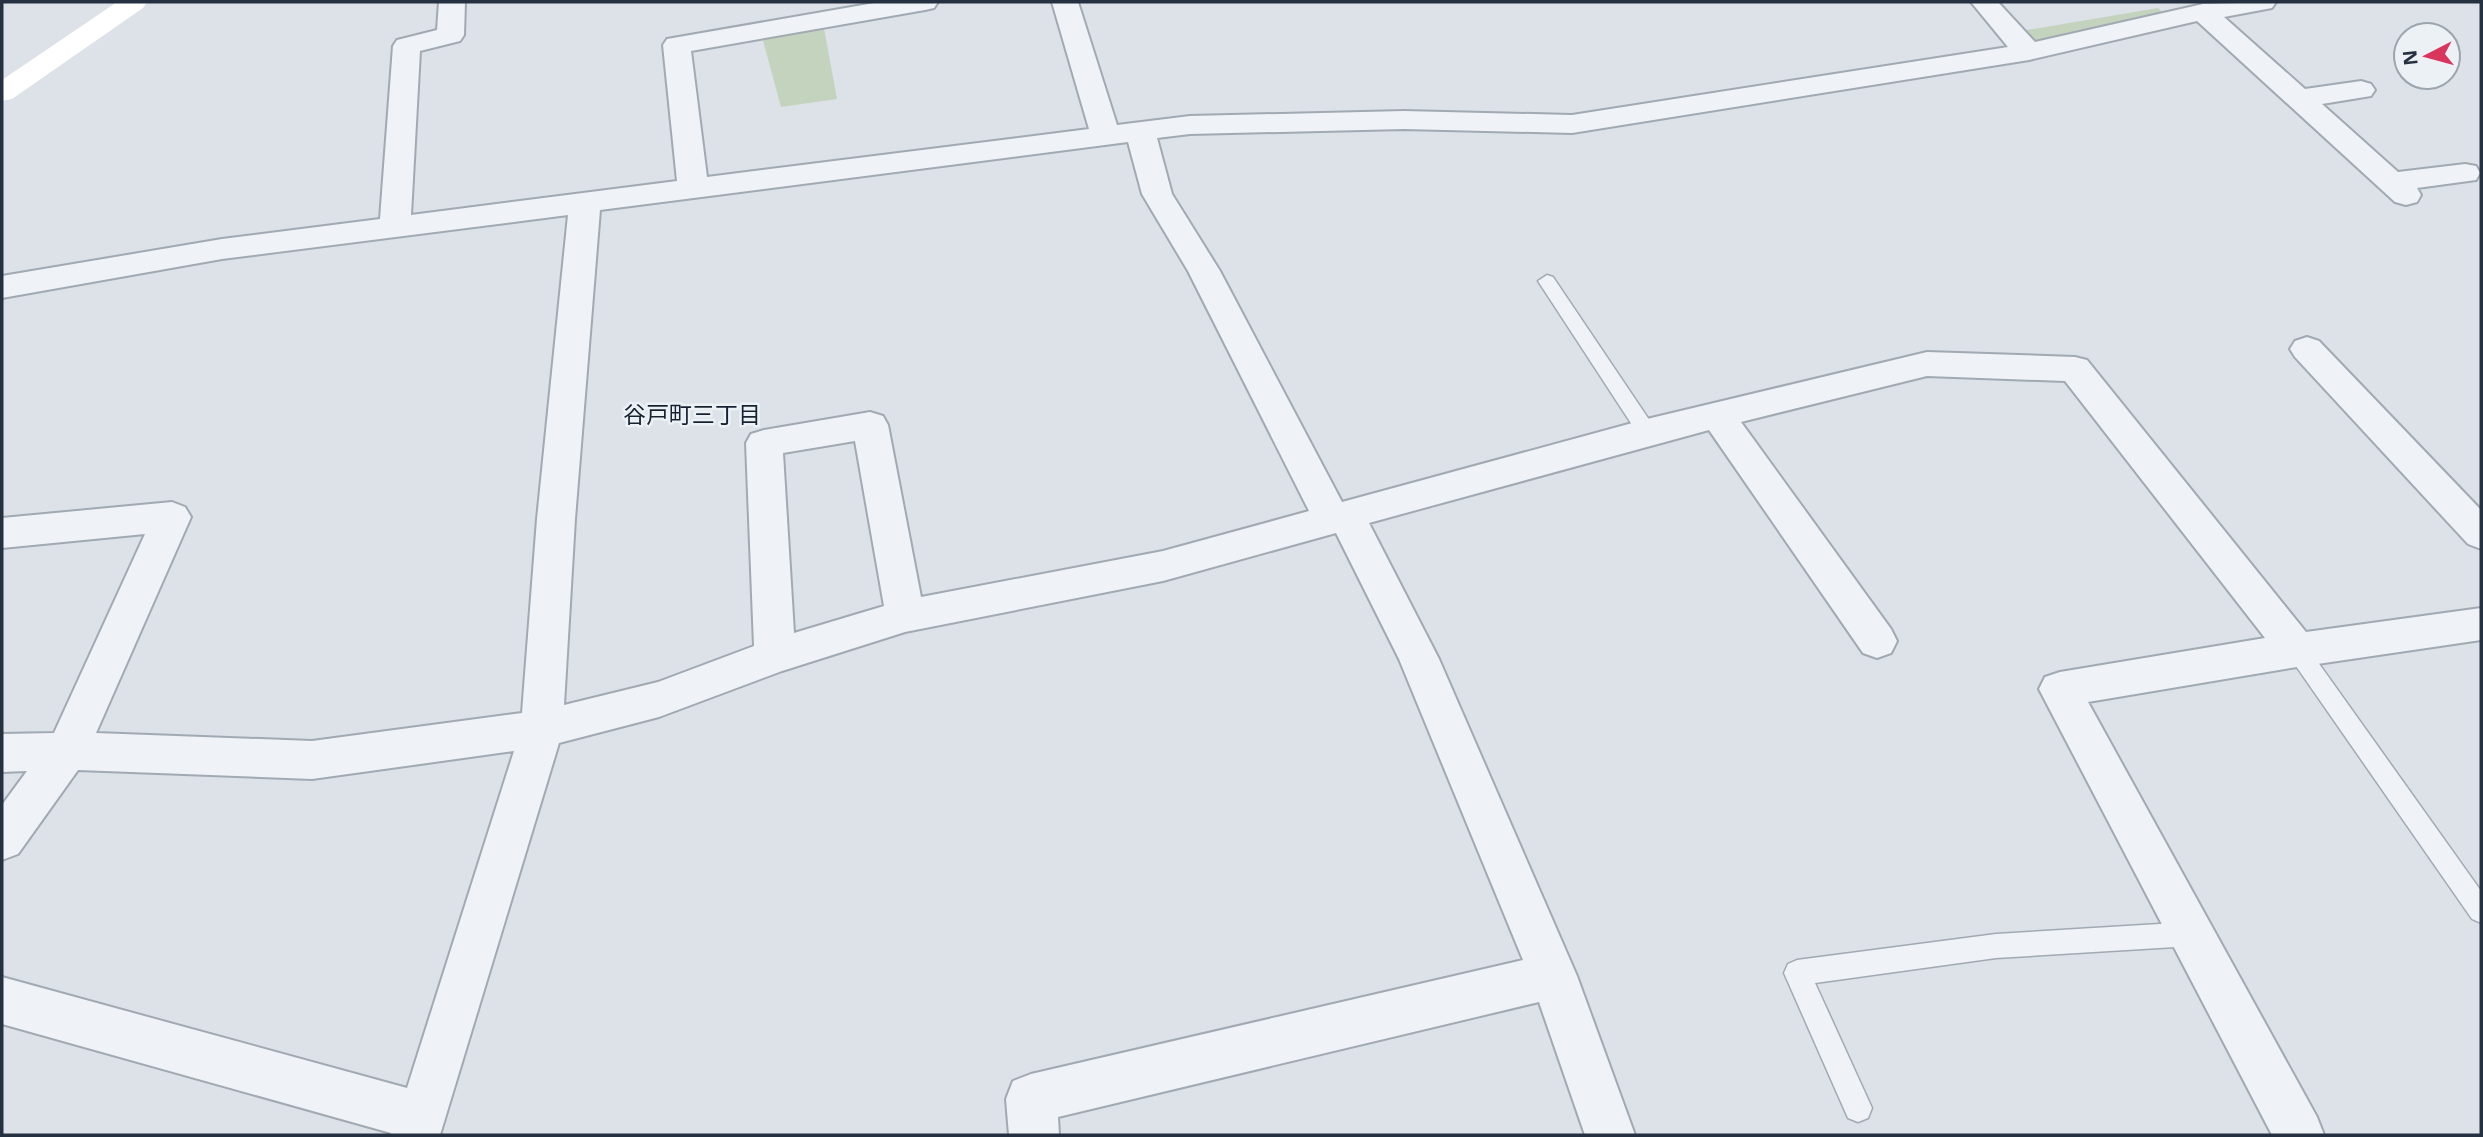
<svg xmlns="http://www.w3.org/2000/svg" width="2483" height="1137" font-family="'Open Sans','Noto Sans JP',sans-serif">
<rect width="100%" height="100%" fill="#dce2e8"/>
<g fill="#c4d3bd">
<path d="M2158,8L2168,18L2022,44L2009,33Z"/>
<path d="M823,23L837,99L781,107L761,33Z"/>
</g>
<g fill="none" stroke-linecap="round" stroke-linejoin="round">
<g stroke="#a1a9b2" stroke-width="3">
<g id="service">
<path d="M1547,275L1553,277L1654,427L1657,432L1654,437L1647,439L1640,437L1538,281Z"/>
<path d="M2297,641L2305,644L2481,891V923L2472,919L2289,656L2286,650L2289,644Z"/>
<path d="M2192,922L2201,925L2205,934L2201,943L2192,946L1996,958L1815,983L1872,1108L1868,1118L1858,1122L1848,1118L1784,973L1788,964L1797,960L1996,934Z"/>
</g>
</g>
<g stroke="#a1a9b2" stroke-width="4">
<g id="minor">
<path d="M439,2H465L464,35L460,41L420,51L411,215L677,181L663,45L667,39L880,2H938L934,8L925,10L691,51L707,177L1089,129L1052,2H1078L1117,125L1190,116L1404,111L1572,115L2008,47L1971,2H1998L2035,42L2203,4L2276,2L2272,8L2224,17L2305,89L2361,81L2371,84L2375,90L2371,96L2322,104L2398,172L2465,164L2476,166L2480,173L2476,180L2417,188L2421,195L2417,202L2406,205L2395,202L2197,21L2029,60L1572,133L1404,129L1190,134L1157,138L1172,194L1220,271L1342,502L1647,419L1927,352L2075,357L2087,360L2306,632L2481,608V640L2297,667L2088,702L2317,1117L2324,1135H2272L2039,689L2045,677L2060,672L2265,638L2065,381L1927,376L1741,422L1891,629L1897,641L1891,653L1877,658L1863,653L1709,430L1369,523L1439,659L1577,976L1635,1135H1585L1539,1002L1058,1117L1059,1135H1009L1006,1099L1013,1081L1031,1074L1523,960L1399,659L1336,533L1163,581L905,632L782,671L659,717L559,743L440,1135H390L391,1133L2,1024V977L407,1088L514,751L312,779L78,770L18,854L2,860V805L27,771L2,772V734L54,733L145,534L2,548V518L172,502L185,507L191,517L96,733L312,741L522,713L537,519L568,215L222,259L2,298V276L222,239L380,219L393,46L397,40L437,30ZM1128,142L1142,194L1188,271L1309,511L1163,551L921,597L888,425L883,416L870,412L764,430L751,434L746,443L754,646L658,682L564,705L575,519L600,210ZM855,441L884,606L794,633L783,453Z"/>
<path d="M2307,337L2319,341L2481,510V549L2468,544L2295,357L2290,349L2295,341Z"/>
</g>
</g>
<use href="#service" fill="#eff2f6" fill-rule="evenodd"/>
<use href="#minor" fill="#eff2f6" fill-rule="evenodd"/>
<path fill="#fff" fill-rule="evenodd" d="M117,2H147L143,8L12,99L2,101V80Z"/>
</g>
<g text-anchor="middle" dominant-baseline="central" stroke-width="5" stroke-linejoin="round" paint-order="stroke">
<g font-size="23" fill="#172230" stroke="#ecf1f6">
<text x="692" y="414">谷戸町三丁目</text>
</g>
</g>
<rect width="2483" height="1137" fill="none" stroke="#253140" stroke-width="7"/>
<g transform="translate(2427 56) rotate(264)"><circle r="33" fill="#ecf1f6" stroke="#9ca4ad" stroke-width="2"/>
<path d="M0-5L12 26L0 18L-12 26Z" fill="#da355d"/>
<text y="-10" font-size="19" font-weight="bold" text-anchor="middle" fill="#253140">N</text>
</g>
</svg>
